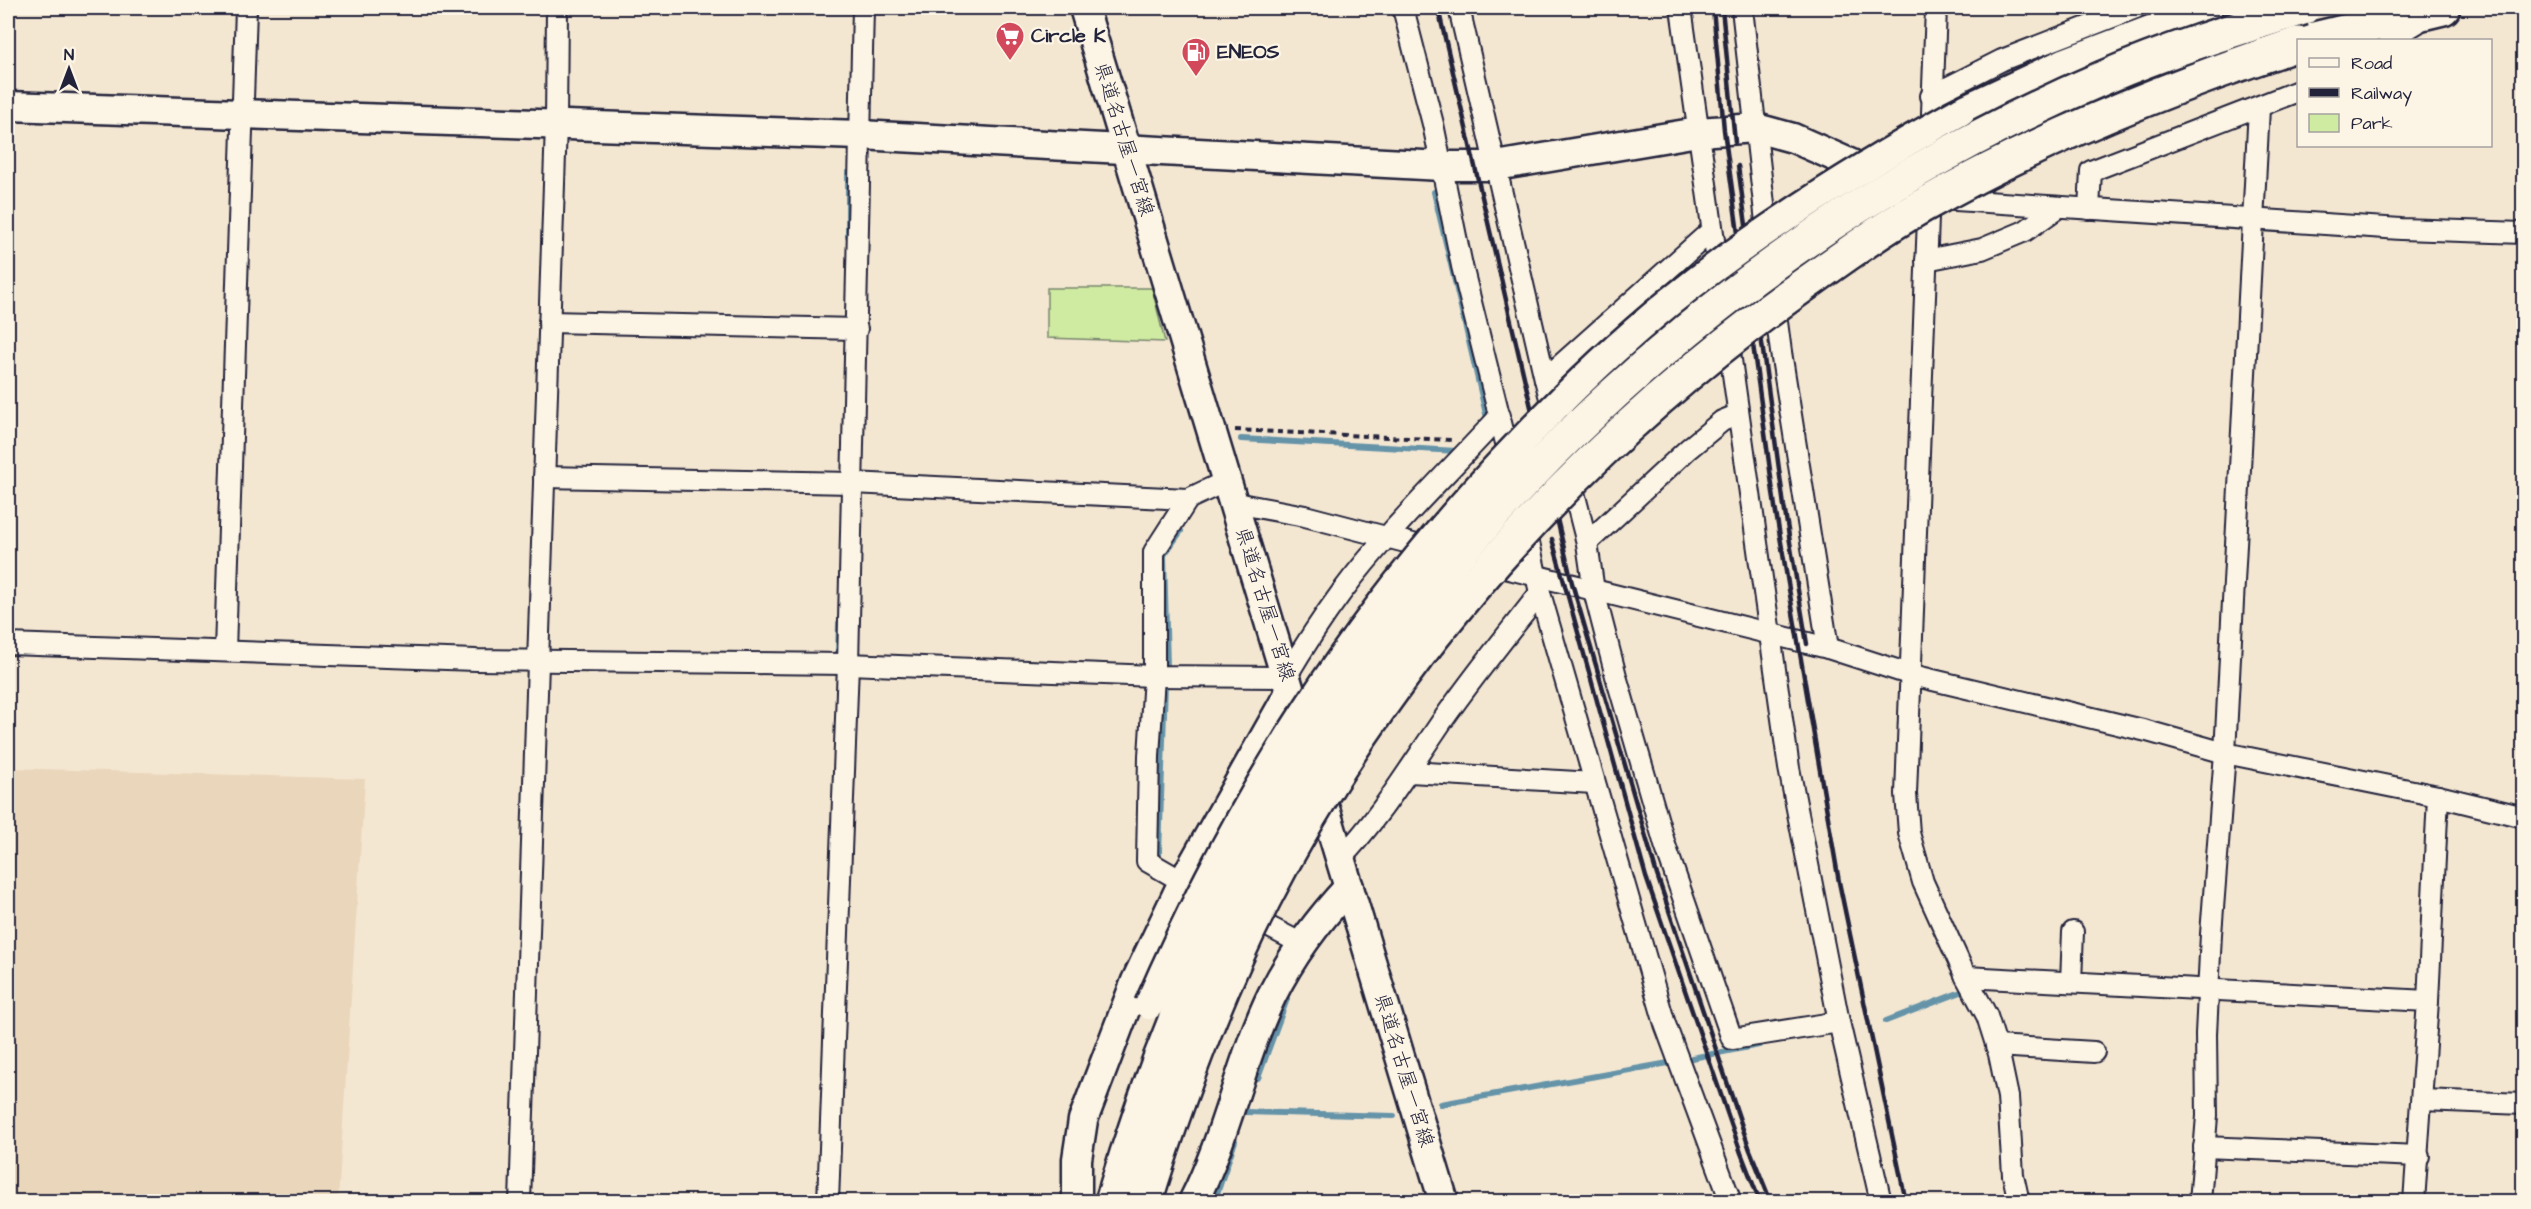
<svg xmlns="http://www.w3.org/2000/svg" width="2531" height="1209" font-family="'Architects Daughter','Klee One',sans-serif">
<rect width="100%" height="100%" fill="#f4e7d2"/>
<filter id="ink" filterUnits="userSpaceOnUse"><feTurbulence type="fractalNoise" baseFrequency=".0167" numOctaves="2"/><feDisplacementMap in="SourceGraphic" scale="12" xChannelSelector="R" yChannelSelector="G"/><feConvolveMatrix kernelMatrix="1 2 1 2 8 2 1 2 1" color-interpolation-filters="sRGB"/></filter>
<g filter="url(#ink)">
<path fill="#ead6bb" d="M8,768L365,779L338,1201H8Z"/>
<path fill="#cfeaa1" stroke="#78866e" stroke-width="1.5" d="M1047,288H1152L1165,342L1047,338Z"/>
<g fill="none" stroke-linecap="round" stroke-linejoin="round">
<g stroke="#6593a8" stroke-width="6">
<path d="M1434,192L1487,418L1484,421"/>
<path d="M848,236V173"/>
<path d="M1241,439L1457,451L1459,449"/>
<path d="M838,655L839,623"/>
<path d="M1167,667L1164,555L1181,531"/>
<path d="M1159,853L1165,684"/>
<path d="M1886,1021L1961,992"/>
<path d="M1692,1058L1759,1045"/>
<path d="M1258,1078L1287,999"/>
<path d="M1441,1104L1674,1062"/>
<path d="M1246,1112L1394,1116"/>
<path d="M1214,1202L1235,1141"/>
</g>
<g stroke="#22223b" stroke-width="24">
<g id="street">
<path d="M1403,8L1433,124L1462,266L1511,463"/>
<path d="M1459,8L1545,379L1711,231"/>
<path d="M1681,8L1789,768L1839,1022L1881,1202"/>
<path d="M1742,8L1768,240"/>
<path d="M1936,8L1906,794L1909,833L1923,882L1966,977L1987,1016L1999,1054L2008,1097L2013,1175L2019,1202"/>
<path d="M2389,40L2417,23"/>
<path d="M1931,96L2002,60L2136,8"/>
<path d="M1940,199L2401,229L2524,233"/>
<path d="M2089,209L2091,171L2298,91"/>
<path d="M1926,260L1982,249L2025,231L2059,207"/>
<path d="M1774,299L1781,352L1828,648"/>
<path d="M549,322L857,329"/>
<path d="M1545,379L1587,543L1594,591L1616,676L1665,845L1732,1039L1839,1022"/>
<path d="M544,477L852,483L1188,499L1226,481"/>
<path d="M1188,499L1154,552V676L1149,756L1147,861L1194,888"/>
<path d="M1235,503L1305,516L1436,550"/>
<path d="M1525,524L1540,593L1665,1024L1731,1202"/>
<path d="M1587,543L1688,449L1722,421L1737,415"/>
<path d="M1485,563L1828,648L1912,675L2147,731L2225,753L2438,796L2524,817"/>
<path d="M8,644L476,660L848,664L1154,676L1286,677C1303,648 1321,620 1341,593C1388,530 1447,474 1500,416"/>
<path d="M225,651L246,8"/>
<path d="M1410,772L1594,783"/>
<path d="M1340,859C1377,821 1404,777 1434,733C1466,685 1504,639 1540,593"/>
<path d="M1246,915L1302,944"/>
<path d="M1966,977L2428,1001"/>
<path d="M2071,982L2073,932"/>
<path d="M1996,1046L2094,1052"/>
<path d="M2422,1100L2524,1104"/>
<path d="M2204,1147L2419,1156"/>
<path d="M520,1202L556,124L557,8"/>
<path d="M828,1202L848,664L863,8"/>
<path d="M2200,1202L2207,1116L2206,1034L2211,934L2225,753L2259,108"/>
<path d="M2414,1202L2428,1001L2438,796"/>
</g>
</g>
<g stroke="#22223b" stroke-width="33">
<g id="secondary">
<path d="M1084,8L1305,741"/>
<path d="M8,106L860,135L1442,166H1496L1698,132L1756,128L1793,138L1881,177"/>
<path d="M1961,111L2066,62L2208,8"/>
<path d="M1317,782L1444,1202"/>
<path d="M1077,1202V1159L1083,1120L1136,981L1183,882L1290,692"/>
<path d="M1193,1202C1227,1136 1240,1061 1272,995C1292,955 1318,920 1349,887"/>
</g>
</g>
<g stroke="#22223b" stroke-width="38">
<path id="highway" d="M2310,40L2443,8"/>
</g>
<path stroke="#22223b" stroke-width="4" stroke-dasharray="6 4.5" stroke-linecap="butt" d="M1235,430L1453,440"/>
<use href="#street" stroke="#fcf5e5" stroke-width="20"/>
<use href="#secondary" stroke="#fcf5e5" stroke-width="28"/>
<use href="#highway" stroke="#fcf5e5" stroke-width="33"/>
<g stroke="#22223b" stroke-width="4.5">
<path d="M1438,8L1572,583L1657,875L1750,1150L1771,1202"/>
<path d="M1713,8L1724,130L1775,507L1839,882L1906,1202"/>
<path d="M1722,8L1735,142"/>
<path d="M1738,166L1784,506L1807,644"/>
<path d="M1552,539L1646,877L1741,1153L1760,1202"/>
</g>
<g stroke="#22223b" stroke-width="33" stroke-linecap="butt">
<path id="secondary-bridge" d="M1149,1005C1242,792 1356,613 1518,445C1566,394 1617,345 1671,301C1761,229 1860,167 1961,111"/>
</g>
<g stroke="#22223b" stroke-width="38" stroke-linecap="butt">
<g id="highway-bridge">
<path d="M1112,1202C1152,1066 1206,934 1276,811C1301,767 1329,726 1358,685C1544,419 1804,205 2103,78C2168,50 2236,29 2303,8"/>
<path d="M1145,1202C1177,1098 1215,996 1264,899C1388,656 1579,445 1801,287C1840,259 1880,230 1922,206C2041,138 2168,87 2298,44"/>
</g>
</g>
<use href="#secondary-bridge" stroke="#fcf5e5" stroke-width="28"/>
<use href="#highway-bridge" stroke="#fcf5e5" stroke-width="33"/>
</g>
</g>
<defs>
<g id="supermarket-pin" transform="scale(1.5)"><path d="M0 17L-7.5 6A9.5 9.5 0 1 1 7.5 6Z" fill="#d1495b" stroke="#fcf5e5"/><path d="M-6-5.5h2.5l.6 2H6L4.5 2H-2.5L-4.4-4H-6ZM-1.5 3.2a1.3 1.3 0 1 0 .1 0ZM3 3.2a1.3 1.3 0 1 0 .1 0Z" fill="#fff"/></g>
<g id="fuel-pin" transform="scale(1.5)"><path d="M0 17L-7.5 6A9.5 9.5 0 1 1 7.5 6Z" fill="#d1495b" stroke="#fcf5e5"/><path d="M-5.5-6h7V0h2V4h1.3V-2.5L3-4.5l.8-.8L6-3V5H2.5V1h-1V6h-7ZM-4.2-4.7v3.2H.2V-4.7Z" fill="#fff"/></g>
</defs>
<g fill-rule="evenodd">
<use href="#supermarket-pin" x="1010" y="36"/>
<use href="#fuel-pin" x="1196" y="52"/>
</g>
<g text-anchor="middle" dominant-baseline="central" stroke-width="4.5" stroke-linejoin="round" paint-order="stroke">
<g font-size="20" font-weight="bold" fill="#22223b" stroke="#fcf5e5" text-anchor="start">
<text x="1031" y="36">Circle K</text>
<text x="1217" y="52">ENEOS</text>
</g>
<g font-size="20" fill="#22223b" stroke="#fcf5e5">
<text transform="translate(1124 139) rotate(73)">県道名古屋一宮線</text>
<text transform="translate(1265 604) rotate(73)">県道名古屋一宮線</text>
<text transform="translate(1404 1070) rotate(73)">県道名古屋一宮線</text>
</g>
</g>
<rect width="2531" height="1209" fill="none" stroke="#fcf5e5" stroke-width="30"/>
<rect x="15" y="15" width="2501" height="1179" fill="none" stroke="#22223b" stroke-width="2" filter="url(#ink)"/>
<rect x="2297" y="39" width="195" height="108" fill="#fcf5e5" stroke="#a5a1a1" stroke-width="1.5"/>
<rect x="2309" y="58" width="30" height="9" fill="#fcf5e5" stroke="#a5a1a1" stroke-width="1.5"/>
<text x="2351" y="69" font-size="18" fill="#22223b">Road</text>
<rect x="2309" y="88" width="30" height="9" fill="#22223b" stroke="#a5a1a1" stroke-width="1.5"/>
<text x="2351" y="99" font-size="18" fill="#22223b">Railway</text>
<rect x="2309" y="114" width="30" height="18" fill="#cfeaa1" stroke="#a5a1a1" stroke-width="1.5"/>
<text x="2351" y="129" font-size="18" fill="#22223b">Park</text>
<g transform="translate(69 69)" stroke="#fcf5e5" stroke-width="4.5" paint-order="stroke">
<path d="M0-4.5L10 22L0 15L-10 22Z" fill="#22223b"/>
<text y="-9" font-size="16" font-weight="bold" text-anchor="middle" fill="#22223b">N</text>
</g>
</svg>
